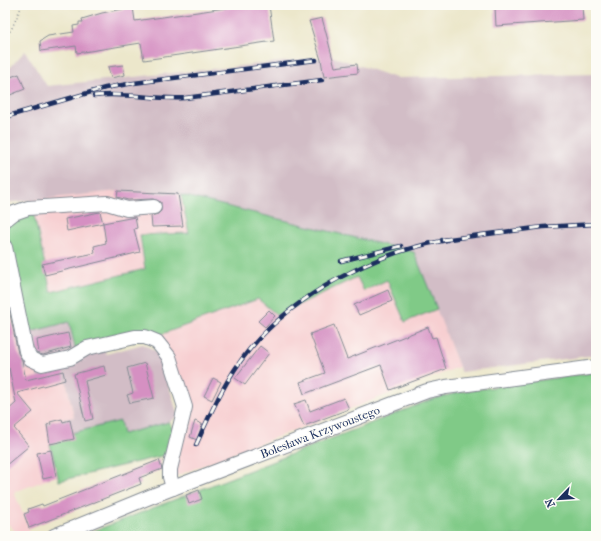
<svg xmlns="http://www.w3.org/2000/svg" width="601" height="541" font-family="'IM FELL French Canon',serif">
<rect width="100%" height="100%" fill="#fdfcf7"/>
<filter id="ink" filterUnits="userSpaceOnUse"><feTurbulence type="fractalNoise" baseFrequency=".025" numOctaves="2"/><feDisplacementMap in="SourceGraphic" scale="8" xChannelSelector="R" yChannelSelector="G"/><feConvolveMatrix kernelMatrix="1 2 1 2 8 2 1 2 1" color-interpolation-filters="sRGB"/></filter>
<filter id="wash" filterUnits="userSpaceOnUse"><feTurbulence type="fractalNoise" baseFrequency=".012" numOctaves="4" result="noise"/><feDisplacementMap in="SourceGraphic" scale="16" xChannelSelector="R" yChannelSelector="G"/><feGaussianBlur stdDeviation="0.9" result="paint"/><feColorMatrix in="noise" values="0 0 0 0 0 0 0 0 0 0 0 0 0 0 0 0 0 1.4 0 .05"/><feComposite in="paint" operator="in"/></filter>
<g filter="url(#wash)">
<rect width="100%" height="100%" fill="#ece7cb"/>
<g fill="#f7cfd1">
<path d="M118,191L181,195L189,234L141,235L145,269L51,292L30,200Z"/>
<path d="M358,277L387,280L405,322L437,309L459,367L173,477L189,408L154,337L258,299L278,315Z"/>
<path d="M5,285L24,370L36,368L66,380L74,417L46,422L57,476L14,492L30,532L20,536L5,521Z"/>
</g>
<g fill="#d2bdc6">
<path d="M25,51L47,86L319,58L320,60L334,57L396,78L596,74V355L461,372L414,252L178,194L118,191L5,203V73Z"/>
<path d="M69,322L103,341L106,354L143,344L159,353L178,416L169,422L123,434L120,421L50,444L46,422L74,417L66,380L39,387L36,368L24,370L16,335Z"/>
</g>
<g fill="#80ca87" stroke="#4e7c72">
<path d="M181,195L414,252L437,309L405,322L387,280L364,291L357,277L277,315L258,299L154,337L76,351L69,322L26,333L7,233L8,224L33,211L51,292L145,269L140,235L189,233Z"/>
<path d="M596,372V536H81L433,399L460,392Z"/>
<path d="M120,421L123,434L169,422L175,433L170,454L59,481L50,444L72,433Z"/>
</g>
<g id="blocks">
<g fill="#d590c2">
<path d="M246,5H269L274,41L144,60L141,43L77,53L76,46L41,51L40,41L48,36L74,32L73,26L79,25V22H83L82,19L102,13L133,7L135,21Z"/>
<path d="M529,5H582L583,20L496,26L495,7Z"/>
<path d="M322,18L335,67L357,64L358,73L324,77L321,60L309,21Z"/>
<path d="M123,65L125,75L111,78L108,67Z"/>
<path d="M19,74L25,89L5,97V79Z"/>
<path d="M118,191L178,194L183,226L152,227L151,216L158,214L161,211V202L153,199L128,200L117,197Z"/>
<path d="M100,212L103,223L67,231L65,219Z"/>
<path d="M135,217L137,228L134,229L140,252L45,275L42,264L95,253L94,246L106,243L103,223Z"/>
<path d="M388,290L392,301L359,315L354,305Z"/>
<path d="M5,299H7L18,353L22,360L26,380L63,371L65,380L17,393L33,412L14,428L29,446L5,466V413L16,403L9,368L5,371Z"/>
<path d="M269,310L275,316L265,327L258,321Z"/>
<path d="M334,325L347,359L428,327L432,338L436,337L446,369L390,390L381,365L304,394L300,382L325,373L310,334Z"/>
<path d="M68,333L71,347L43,355L39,354L37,340Z"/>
<path d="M260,346L269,353L245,385L235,378Z"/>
<path d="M145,363L154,398L130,403L127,395L133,393L127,368Z"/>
<path d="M104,366L106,375L85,381L93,419L85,421L74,374Z"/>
<path d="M213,378L221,382L212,400L204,396Z"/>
<path d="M344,398L349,409L304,426L294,404L306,400L310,411Z"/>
<path d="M62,419L63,422L70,420L74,439L50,444L47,425L51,424L50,422Z"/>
<path d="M195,421L202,424L197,440L190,437Z"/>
<path d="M51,450L56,476L43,479L37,453Z"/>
<path d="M159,460L162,469L139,478L141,484L29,528L24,514L29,512L28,509L42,504L43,506Z"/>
<path d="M199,490L202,499L189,504L186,495Z"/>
</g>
</g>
</g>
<g filter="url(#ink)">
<use href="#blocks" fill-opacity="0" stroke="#848b94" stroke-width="1"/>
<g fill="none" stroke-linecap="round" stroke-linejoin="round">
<g stroke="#848b94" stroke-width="16">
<g id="minor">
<path d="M5,220L14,213L28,208L107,203L127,209L154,207"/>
<path d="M5,247L26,351L31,359L42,364L70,358L87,348L135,337H145L157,342L169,357L185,407L170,469V477L173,488"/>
<path d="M54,536L152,496L427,391L446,387L596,367"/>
</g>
</g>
<path stroke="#848b94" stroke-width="1.5" stroke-dasharray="1 3" stroke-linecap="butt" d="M5,38L12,28L22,5"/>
<use href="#minor" stroke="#fff" stroke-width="14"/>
<g stroke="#1b2f5e" stroke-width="4.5">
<g id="rail">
<path d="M94,96C124,92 154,100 185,98L322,80"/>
<path d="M5,117L105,88L134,83L316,60"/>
<path d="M442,240L543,227L596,224"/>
<path d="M341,261L401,246"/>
<path d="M196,445C211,412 226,378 249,350C296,293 376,252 447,240"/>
</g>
</g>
<use href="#rail" stroke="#fdfcf7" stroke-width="3" stroke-dasharray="9" stroke-linecap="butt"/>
</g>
</g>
<g text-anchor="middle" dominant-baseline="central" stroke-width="3" stroke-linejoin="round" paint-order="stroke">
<g font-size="12" fill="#1b2f5e" stroke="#fdfcf7">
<text transform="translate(320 432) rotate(-21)">Bolesława Krzywoustego</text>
</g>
</g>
<rect width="601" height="541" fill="none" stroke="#fdfcf7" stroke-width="20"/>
<g transform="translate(559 499) rotate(245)" stroke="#fdfcf7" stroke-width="3" paint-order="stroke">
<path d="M0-3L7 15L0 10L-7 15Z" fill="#1b2f5e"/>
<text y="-6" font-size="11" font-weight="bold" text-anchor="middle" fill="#1b2f5e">N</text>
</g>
</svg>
